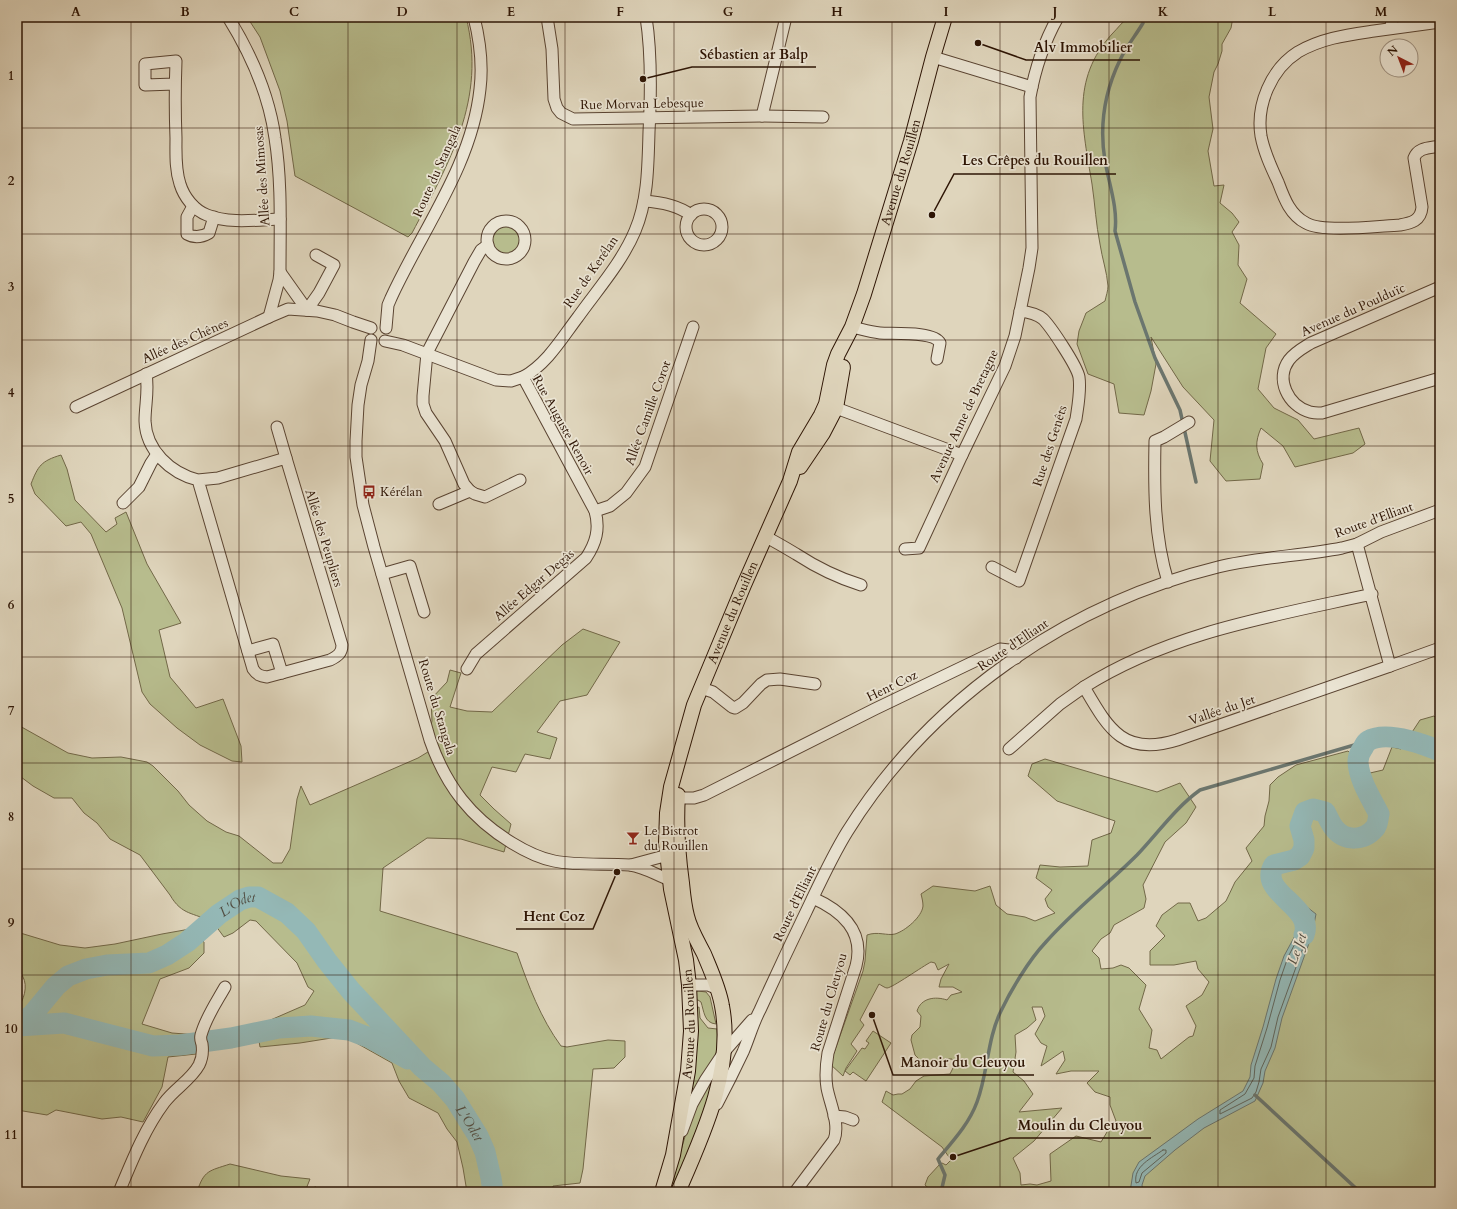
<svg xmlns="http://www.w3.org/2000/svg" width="1457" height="1209" font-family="Cardo,serif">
<rect width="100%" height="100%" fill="#dfd5bc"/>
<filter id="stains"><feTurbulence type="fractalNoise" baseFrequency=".005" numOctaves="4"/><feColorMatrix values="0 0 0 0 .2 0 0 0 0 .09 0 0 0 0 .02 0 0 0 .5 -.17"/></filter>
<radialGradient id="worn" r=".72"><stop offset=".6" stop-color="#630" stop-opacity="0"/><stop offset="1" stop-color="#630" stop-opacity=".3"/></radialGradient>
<g fill="#b7bc8d" stroke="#726848" fill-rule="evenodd">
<path d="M247,17H466C487,99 449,163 412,233L408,237L295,176L287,121L280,91L260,37Z"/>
<path d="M1129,17H1233L1231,28L1222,44V51L1218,64L1214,72L1209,97L1213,129L1208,151L1214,186L1224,185L1220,203L1232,213L1239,222L1232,232L1239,245L1238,265L1247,279L1240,303L1276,334L1266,348L1258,389L1274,408L1298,420L1314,439L1359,428L1365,444L1353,453L1295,467L1283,446L1261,428C1255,442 1255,451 1263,464L1260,479L1226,481L1210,461L1214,420L1183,387L1151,337L1156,364L1151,391L1144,415L1119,413L1114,384L1088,374L1077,344L1079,331L1086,313L1105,301C1106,296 1108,291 1108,286C1107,272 1102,258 1100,244C1096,225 1095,204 1092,184C1083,129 1070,80 1112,34C1118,28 1122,22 1129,17Z"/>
<circle cx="506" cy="240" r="14"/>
<path d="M61,455L67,469L75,500L106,532L117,524L115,518L126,512L147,564L181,623L159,630L170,677L196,708L223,699L241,746L242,762L232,761L200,745L177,728L150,704L142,692L122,608L91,534L81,522L66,526L35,494L31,484C38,466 41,461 61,455Z"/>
<path d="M583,629L620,642L587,695L560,701L537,732L557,738L550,759L525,754L516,772L492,767L480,795L494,809L511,824L504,852L461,839L427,838L383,868L380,911L517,953C528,985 541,1019 561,1046L567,1047L608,1040L625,1041V1057L614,1068L593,1069L583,1169L580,1183L553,1186V1192H467L463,1168L457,1142L447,1129L438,1113L409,1098L399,1081L392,1063L344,1036L300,1043L260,1047L257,1029L266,1022L305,1005L314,991L308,987L297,963L256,921L250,920L233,933L224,937C220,932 216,925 211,922C194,912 182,916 170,895L140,855L110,839L97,823L84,813L72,798H54L33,786L17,774L18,725L68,753L92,758L121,757L147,762L153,766L178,791L189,805L207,821L226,832L239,836L273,863H282L290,849L297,799L301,786L310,805L418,758L436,747L430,728L432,721L431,699L447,682L450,670L461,673L450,707L467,711L492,712L562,645Z"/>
<path d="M1434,716L1440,722V1192H933L925,1185L928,1177L940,1164L942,1163L946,1165L951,1160L942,1147L882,1102L886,1091L893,1095L898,1094H902L910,1089L916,1081L924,1076L950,1074L954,1066L952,1059H945L936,1062L923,1063L915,1055L911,1040L912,1035L920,1027L921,1016L917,1011C921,998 935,996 947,1000L951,995L962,992L953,987H939L941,979L949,964L938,970L935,963L931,962C923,966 892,988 887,988C885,988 881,985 879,984L860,1020L864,1025L851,1044L857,1051L846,1068L843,1076L830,1064L863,971L865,961L867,935C878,931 887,936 895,934C905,931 922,917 923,906C923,902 922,898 921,894L933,886L975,891L990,886L996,905L1007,914L1025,917L1035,921L1055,913L1048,907L1045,899L1052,890L1036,878L1040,865L1060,867L1088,866L1092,840L1111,833L1115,821L1057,801L1028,776L1032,764L1045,759L1157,792L1180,783L1196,807L1186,823L1165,842L1143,885L1146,899L1144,908L1114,925L1110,933L1101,939L1092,951L1099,958L1101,969L1113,968L1121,965L1129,968L1146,985L1139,1009L1152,1030L1149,1048L1157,1050L1161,1059L1189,1037L1193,1036L1196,1026L1186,1006L1202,995L1209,982L1198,969L1196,961L1174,965H1150V951L1165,936L1156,926L1162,915L1178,903H1190L1198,921L1206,918L1226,901L1235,882L1252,861L1246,848L1264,826L1265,816L1269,801L1270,785L1278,777L1296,765L1348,751L1370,773L1383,770L1392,747L1401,749L1420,720ZM1032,1007H1042L1045,1016L1035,1034L1041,1043L1047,1046L1041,1066L1063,1051L1065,1060L1056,1074L1071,1071H1099L1087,1083L1095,1092L1110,1097V1105L1116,1121L1110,1127L1101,1142L1076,1136L1050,1154L1051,1181L1037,1185L1030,1184L1021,1185L1020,1173L1013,1158L1034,1141L1062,1108L1019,1112L1033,1094L1024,1081L1013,1072L1016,1052L1015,1035L1027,1028L1036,1020Z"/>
<path d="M190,929L204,942V953L189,968L160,979L142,1024L172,1033L198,1035L196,1054L168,1057L162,1087L143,1122L121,1117L102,1119L56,1110L47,1115L17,1110V1008C24,1001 28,986 23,977C22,974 19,971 17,969V932L60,945L85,948L115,944L162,934Z"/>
<path d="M698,991L706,992L710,997L716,1024C704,1023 704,1011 701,1002L698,1000H695L694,993Z"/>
<path d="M699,1007L700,1018L708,1028L717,1029L718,1054L688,1099L696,1008Z"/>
<path d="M873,1031L891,1043L866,1081L853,1072L850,1075L845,1071L862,1048L865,1049L869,1043L866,1041Z"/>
<path d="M713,1077L709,1101L675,1186L673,1187L671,1185L693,1109Z"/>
<path d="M230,1164L281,1176L310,1179L306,1189L316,1187L317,1192H197C204,1170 209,1171 230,1164Z"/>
</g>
<path fill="#94b8b6" stroke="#6b766f" d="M1303,904L1316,914L1312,935L1282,1018L1275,1048L1265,1071L1263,1083L1255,1101L1204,1128L1175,1150L1145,1176L1142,1185L1143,1192H1130L1133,1173L1139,1162L1198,1119L1243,1091L1250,1077L1251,1065L1263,1027L1276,979L1284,956L1297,932L1296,919L1291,913Z"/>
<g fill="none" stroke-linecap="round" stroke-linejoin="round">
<g stroke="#60665d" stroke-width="1">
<path d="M1301,910H1303L1311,916L1308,934L1278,1017L1271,1047L1261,1069L1259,1082L1256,1092L1252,1098L1220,1114V1110L1245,1094L1254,1078L1255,1066L1267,1028L1280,980L1288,957L1300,934V918L1298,914Z"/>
<path d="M1163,1150H1166V1153L1142,1173L1139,1182L1136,1183C1133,1166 1152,1158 1163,1150Z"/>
</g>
<g stroke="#6b766f" stroke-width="3.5">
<path d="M1143,23C1136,35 1126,47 1120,60C1104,93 1099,125 1105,161C1109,184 1118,208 1115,231L1135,302L1155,358L1180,410L1196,482"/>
<path d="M1255,1095L1360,1192"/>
<path d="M941,1192L945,1175L938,1159C953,1141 969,1124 977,1102C988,1073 987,1039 1001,1011C1011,990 1029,960 1045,943C1073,911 1107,885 1137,855C1158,833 1175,808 1200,790L1368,741"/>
</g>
<g stroke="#94b8b6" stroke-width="21">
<path d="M1304,935C1315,906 1257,893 1274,865L1294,860L1300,856L1304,848V840L1300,826L1305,812L1313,809L1325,812C1328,817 1330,823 1334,828C1345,842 1364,841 1375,828C1378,825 1378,818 1379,814C1371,798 1359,780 1358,762C1358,757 1360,752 1363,748C1364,746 1366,742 1368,741C1386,730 1423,744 1440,751"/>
<path id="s1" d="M17,1026L32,1015L56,986L68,976L86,969L107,965L149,963L167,955L187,942L219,914L240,900L249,897H258L287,913L306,931L327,961L351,991L422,1067L441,1083L455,1099L478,1136L485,1152L491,1178L493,1192"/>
<path d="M18,1026L64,1023L153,1046L180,1045L231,1038L279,1028L296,1027L311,1026L339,1029L349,1030L370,1038L408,1059"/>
</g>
<g stroke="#5a4432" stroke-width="13">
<g id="minor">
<path d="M228,17C251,54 269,94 275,138C282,182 280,227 280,272L279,280L269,317"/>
<path d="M547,17L552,49L554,99L557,108L561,113L573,119L762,116L823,117"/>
<path d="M1391,17L1392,28"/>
<path d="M1440,22C1418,25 1396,28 1374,31C1347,35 1322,38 1298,52C1271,69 1256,105 1261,136C1264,152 1271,167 1278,182C1284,198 1290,215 1306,223C1323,233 1378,226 1400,225C1411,223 1421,221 1422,207L1414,158C1418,147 1430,148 1440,146"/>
<path d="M933,57L1032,87"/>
<path d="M175,84L145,85V64L176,61C175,87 175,113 176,138C176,153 175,169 180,184C184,197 194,210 207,215C229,224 256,220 280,219"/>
<path d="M762,116L786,17"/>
<path d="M644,201C661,202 677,205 691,215"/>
<path d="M193,206L187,217V234C194,238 202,237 209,233L214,217"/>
<circle cx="704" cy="227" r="18"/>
<circle cx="506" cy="240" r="19"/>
<path d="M280,272L307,310"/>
<path d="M1440,287L1311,343C1303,348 1295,352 1289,360C1275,379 1288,406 1310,412C1313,413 1318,413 1322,413L1440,378"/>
<path d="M307,310L319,293L334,265L316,255"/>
<path d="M852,327C861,329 870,332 880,333C892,334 934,331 940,343L937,359"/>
<path d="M386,328L388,305L391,298C422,230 472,165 480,89C483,65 480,41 474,17"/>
<path d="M371,340L368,361L361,385L358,405L356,441V457L360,484L363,505L374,547L430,740C446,786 471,818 512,843C525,851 539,858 554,861C579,866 605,863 630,865C645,867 656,875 670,880"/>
<path d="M385,341L403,345L496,380L511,381L523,377L595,511C600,529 596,543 586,558L476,654L467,669"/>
<path d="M146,374C149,390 145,405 145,421C146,450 170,473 198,480L253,669C257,675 260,676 267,677L330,660C338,656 342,653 342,645L286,458L218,478L198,480"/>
<path d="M523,377C547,364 562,338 578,317C598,289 622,262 635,231C648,201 648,165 649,132C651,94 652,55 646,17"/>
<path d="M828,405L962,455"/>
<path d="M76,407L269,317L288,309L317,311L335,315L353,322L371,328"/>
<path d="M277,427L286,458"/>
<path d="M470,491L475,494L485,497L520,480"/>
<path d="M123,503L139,487L151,463L157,454"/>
<path d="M439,504L470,491L464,484L445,441L426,413L423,404V396L427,353L474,262L481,250L488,245"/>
<path d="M595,511L610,506L626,493L645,467L693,327"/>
<path d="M766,537C776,542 786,548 796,554C816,567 838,578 861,585"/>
<path d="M1357,544L1390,666L1177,740C1123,757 1108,728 1084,687C1171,632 1273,616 1372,594"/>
<path d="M905,549L919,548L962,455L1005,366L1015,336L1029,268L1032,248L1030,97C1035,69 1044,42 1058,17"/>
<path d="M992,567L1019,581L1076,419C1078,405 1081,391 1079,377C1077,366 1051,327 1043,319C1037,314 1028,312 1020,311"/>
<path d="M382,574L410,566L424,612"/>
<path d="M1168,582C1154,536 1154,489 1155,441L1164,437L1189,422"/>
<path d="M248,651L273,644L282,673"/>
<path d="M1390,666L1440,648"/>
<path d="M701,688L713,692L732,707L735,708L743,703L761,684L767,680L780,679L815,684"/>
<path d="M1009,749L1060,704L1084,687"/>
<path d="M671,798H694L704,795L875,709L1000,649L1009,650L1016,658"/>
<path d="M631,865L668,855H672L673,857"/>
<path d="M689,985H708L718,989"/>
<path d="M717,1104C726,1087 735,1069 743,1052C749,1038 753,1023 760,1010C775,977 790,945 806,912C819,885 831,858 847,832C929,700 1067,604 1218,567C1259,557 1301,556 1342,548L1357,544L1381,532L1440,510"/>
<path d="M834,1116L845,1117L853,1120"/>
<path d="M682,1131L692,1104L706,1079L724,1052L752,1020"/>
<path d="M119,1192C132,1161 144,1130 164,1103C174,1089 191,1080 199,1065C202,1059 203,1051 202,1044C201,1041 200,1039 201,1035C206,1017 216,1003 225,987"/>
<path d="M795,1192L834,1140C840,1124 830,1104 827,1088C825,1076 826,1065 828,1053L856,966C865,931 842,911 813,898"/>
</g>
</g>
<g stroke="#2d1404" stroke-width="16">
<g id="major">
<path d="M800,467L823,433L836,408L843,367"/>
<path d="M678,795C676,824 678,854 682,883C683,893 684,905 687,916C690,929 698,942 704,954C711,971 719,988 722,1006C734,1069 703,1135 678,1192"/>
<path id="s2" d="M662,1192L673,1155L688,1071L691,1031L689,985L686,960L671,889L666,843L667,813L671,787L694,705L744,585L790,481L799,452L821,415L826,404L834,365L838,354L852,327L864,294L911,141L933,57L945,17"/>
</g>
</g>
<use href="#minor" stroke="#eae4d3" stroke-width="11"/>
<use href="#major" stroke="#dfd5bc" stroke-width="14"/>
</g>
<path fill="none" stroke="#2d1404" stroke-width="1" stroke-opacity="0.55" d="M131,17V1192M239,17V1192M348,17V1192M457,17V1192M565,17V1192M674,17V1192M783,17V1192M892,17V1192M1000,17V1192M1109,17V1192M1218,17V1192M1326,17V1192M17,128H1440M17,234H1440M17,340H1440M17,446H1440M17,552H1440M17,657H1440M17,763H1440M17,869H1440M17,975H1440M17,1081H1440"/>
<defs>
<g id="bus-bare" transform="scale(1.08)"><path d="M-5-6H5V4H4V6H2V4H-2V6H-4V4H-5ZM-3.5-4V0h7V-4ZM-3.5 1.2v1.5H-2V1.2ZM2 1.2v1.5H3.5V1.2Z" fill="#8f2418" stroke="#eae4d3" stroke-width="2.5" paint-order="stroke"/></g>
<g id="bar-bare" transform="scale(1.08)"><path d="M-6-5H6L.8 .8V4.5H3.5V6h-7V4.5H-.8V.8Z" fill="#8f2418" stroke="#eae4d3" stroke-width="2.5" paint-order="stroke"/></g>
</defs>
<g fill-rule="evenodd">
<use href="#bus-bare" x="369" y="492"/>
<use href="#bar-bare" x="633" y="838"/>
</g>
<g text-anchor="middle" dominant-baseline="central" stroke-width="3.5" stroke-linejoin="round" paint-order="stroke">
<g font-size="13" fill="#2d1404" stroke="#eae4d3">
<text transform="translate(642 104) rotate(-1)">Rue Morvan Lebesque</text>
<text transform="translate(437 171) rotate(-66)">Route du Stangala</text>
<text stroke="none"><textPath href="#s2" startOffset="1069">Avenue du Rouillen</textPath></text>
<text transform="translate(262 176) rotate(-94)">Allée des Mimosas</text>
<text transform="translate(591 272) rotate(-55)">Rue de Kerélan</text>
<text transform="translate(1353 310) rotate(-24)">Avenue du Poulduïc</text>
<text transform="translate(185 341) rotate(-24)">Allée des Chênes</text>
<text transform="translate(648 413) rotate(-70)">Allée Camille Corot</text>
<text transform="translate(964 416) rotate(-65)">Avenue Anne de Bretagne</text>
<text transform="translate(563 425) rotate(61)">Rue Auguste Renoir</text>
<text transform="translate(1050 446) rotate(-72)">Rue des Genêts</text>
<text transform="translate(1374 520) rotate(-20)">Route d'Elliant</text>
<text transform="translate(324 538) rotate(73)">Allée des Peupliers</text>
<text transform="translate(534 585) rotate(-41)">Allée Edgar Degâs</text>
<text stroke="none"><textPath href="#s2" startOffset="596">Avenue du Rouillen</textPath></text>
<text transform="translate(1013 645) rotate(-34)">Route d'Elliant</text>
<text transform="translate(892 686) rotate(-26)">Hent Coz</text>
<text transform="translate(437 707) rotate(73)">Route du Stangala</text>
<text transform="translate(1222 710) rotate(-19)">Vallée du Jet</text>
<text transform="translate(795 904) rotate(-64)">Route d'Elliant</text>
<text transform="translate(829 1002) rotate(-74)">Route du Cleuyou</text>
<text stroke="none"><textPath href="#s2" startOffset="171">Avenue du Rouillen</textPath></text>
</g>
<g font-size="13" fill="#2d1404" stroke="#eae4d3" text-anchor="start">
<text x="380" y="492">Kérélan</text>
<text x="644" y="831">Le Bistrot<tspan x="644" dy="15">du Rouillen</tspan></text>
</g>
<g font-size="14" font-style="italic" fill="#514d42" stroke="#eae4d3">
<text stroke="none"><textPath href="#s1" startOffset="262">L'Odet</textPath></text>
<text transform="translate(1297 949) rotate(-70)">Le Jet</text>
<text stroke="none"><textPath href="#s1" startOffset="597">L'Odet</textPath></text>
</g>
</g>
<path fill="none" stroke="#2d1404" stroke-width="1.5" d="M978 43L1026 60H1140M643 79L692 67H816M932 215L954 174H1116M617 872L593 929H516M872 1015L893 1075H1034M953 1157L1010 1138H1151"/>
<g fill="#2d1404" stroke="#eae4d3" stroke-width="1.5">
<circle cx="978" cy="43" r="4"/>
<circle cx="643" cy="79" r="4"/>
<circle cx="932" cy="215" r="4"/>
<circle cx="617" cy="872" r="4"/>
<circle cx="872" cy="1015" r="4"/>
<circle cx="953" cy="1157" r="4"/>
</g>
<g font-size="14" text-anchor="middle" font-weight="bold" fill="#2d1404" stroke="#eae4d3" stroke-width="3.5" stroke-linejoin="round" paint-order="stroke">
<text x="1083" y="52">Alv Immobilier</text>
<text x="754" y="59">Sébastien ar Balp</text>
<text x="1035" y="165">Les Crêpes du Rouillen</text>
<text x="554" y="921">Hent Coz</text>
<text x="963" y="1067">Manoir du Cleuyou</text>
<text x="1080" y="1130">Moulin du Cleuyou</text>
</g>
<rect width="1457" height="1209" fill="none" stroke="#dfd5bc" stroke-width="44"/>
<g transform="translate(1399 58) rotate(318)"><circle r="19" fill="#eae4d3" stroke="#9e9180"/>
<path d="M0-3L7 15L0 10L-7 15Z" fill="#8f2418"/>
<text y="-6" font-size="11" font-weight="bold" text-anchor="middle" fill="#2d1404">N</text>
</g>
<rect x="22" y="22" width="1413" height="1165" fill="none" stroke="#2d1404" stroke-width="1.5"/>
<g font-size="13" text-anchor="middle" font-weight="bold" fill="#2d1404">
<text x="76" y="16">A</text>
<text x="185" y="16">B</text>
<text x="294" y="16">C</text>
<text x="402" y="16">D</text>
<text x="511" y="16">E</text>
<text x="620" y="16">F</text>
<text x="728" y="16">G</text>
<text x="837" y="16">H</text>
<text x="946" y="16">I</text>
<text x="1055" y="16">J</text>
<text x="1163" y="16">K</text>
<text x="1272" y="16">L</text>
<text x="1381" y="16">M</text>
<text x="11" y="80">1</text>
<text x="11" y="185">2</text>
<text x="11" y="291">3</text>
<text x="11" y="397">4</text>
<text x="11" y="503">5</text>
<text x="11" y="609">6</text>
<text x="11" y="715">7</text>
<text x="11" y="821">8</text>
<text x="11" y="927">9</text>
<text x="11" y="1033">10</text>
<text x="11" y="1139">11</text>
</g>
<rect width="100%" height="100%" filter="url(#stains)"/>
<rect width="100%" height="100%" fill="url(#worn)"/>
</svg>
